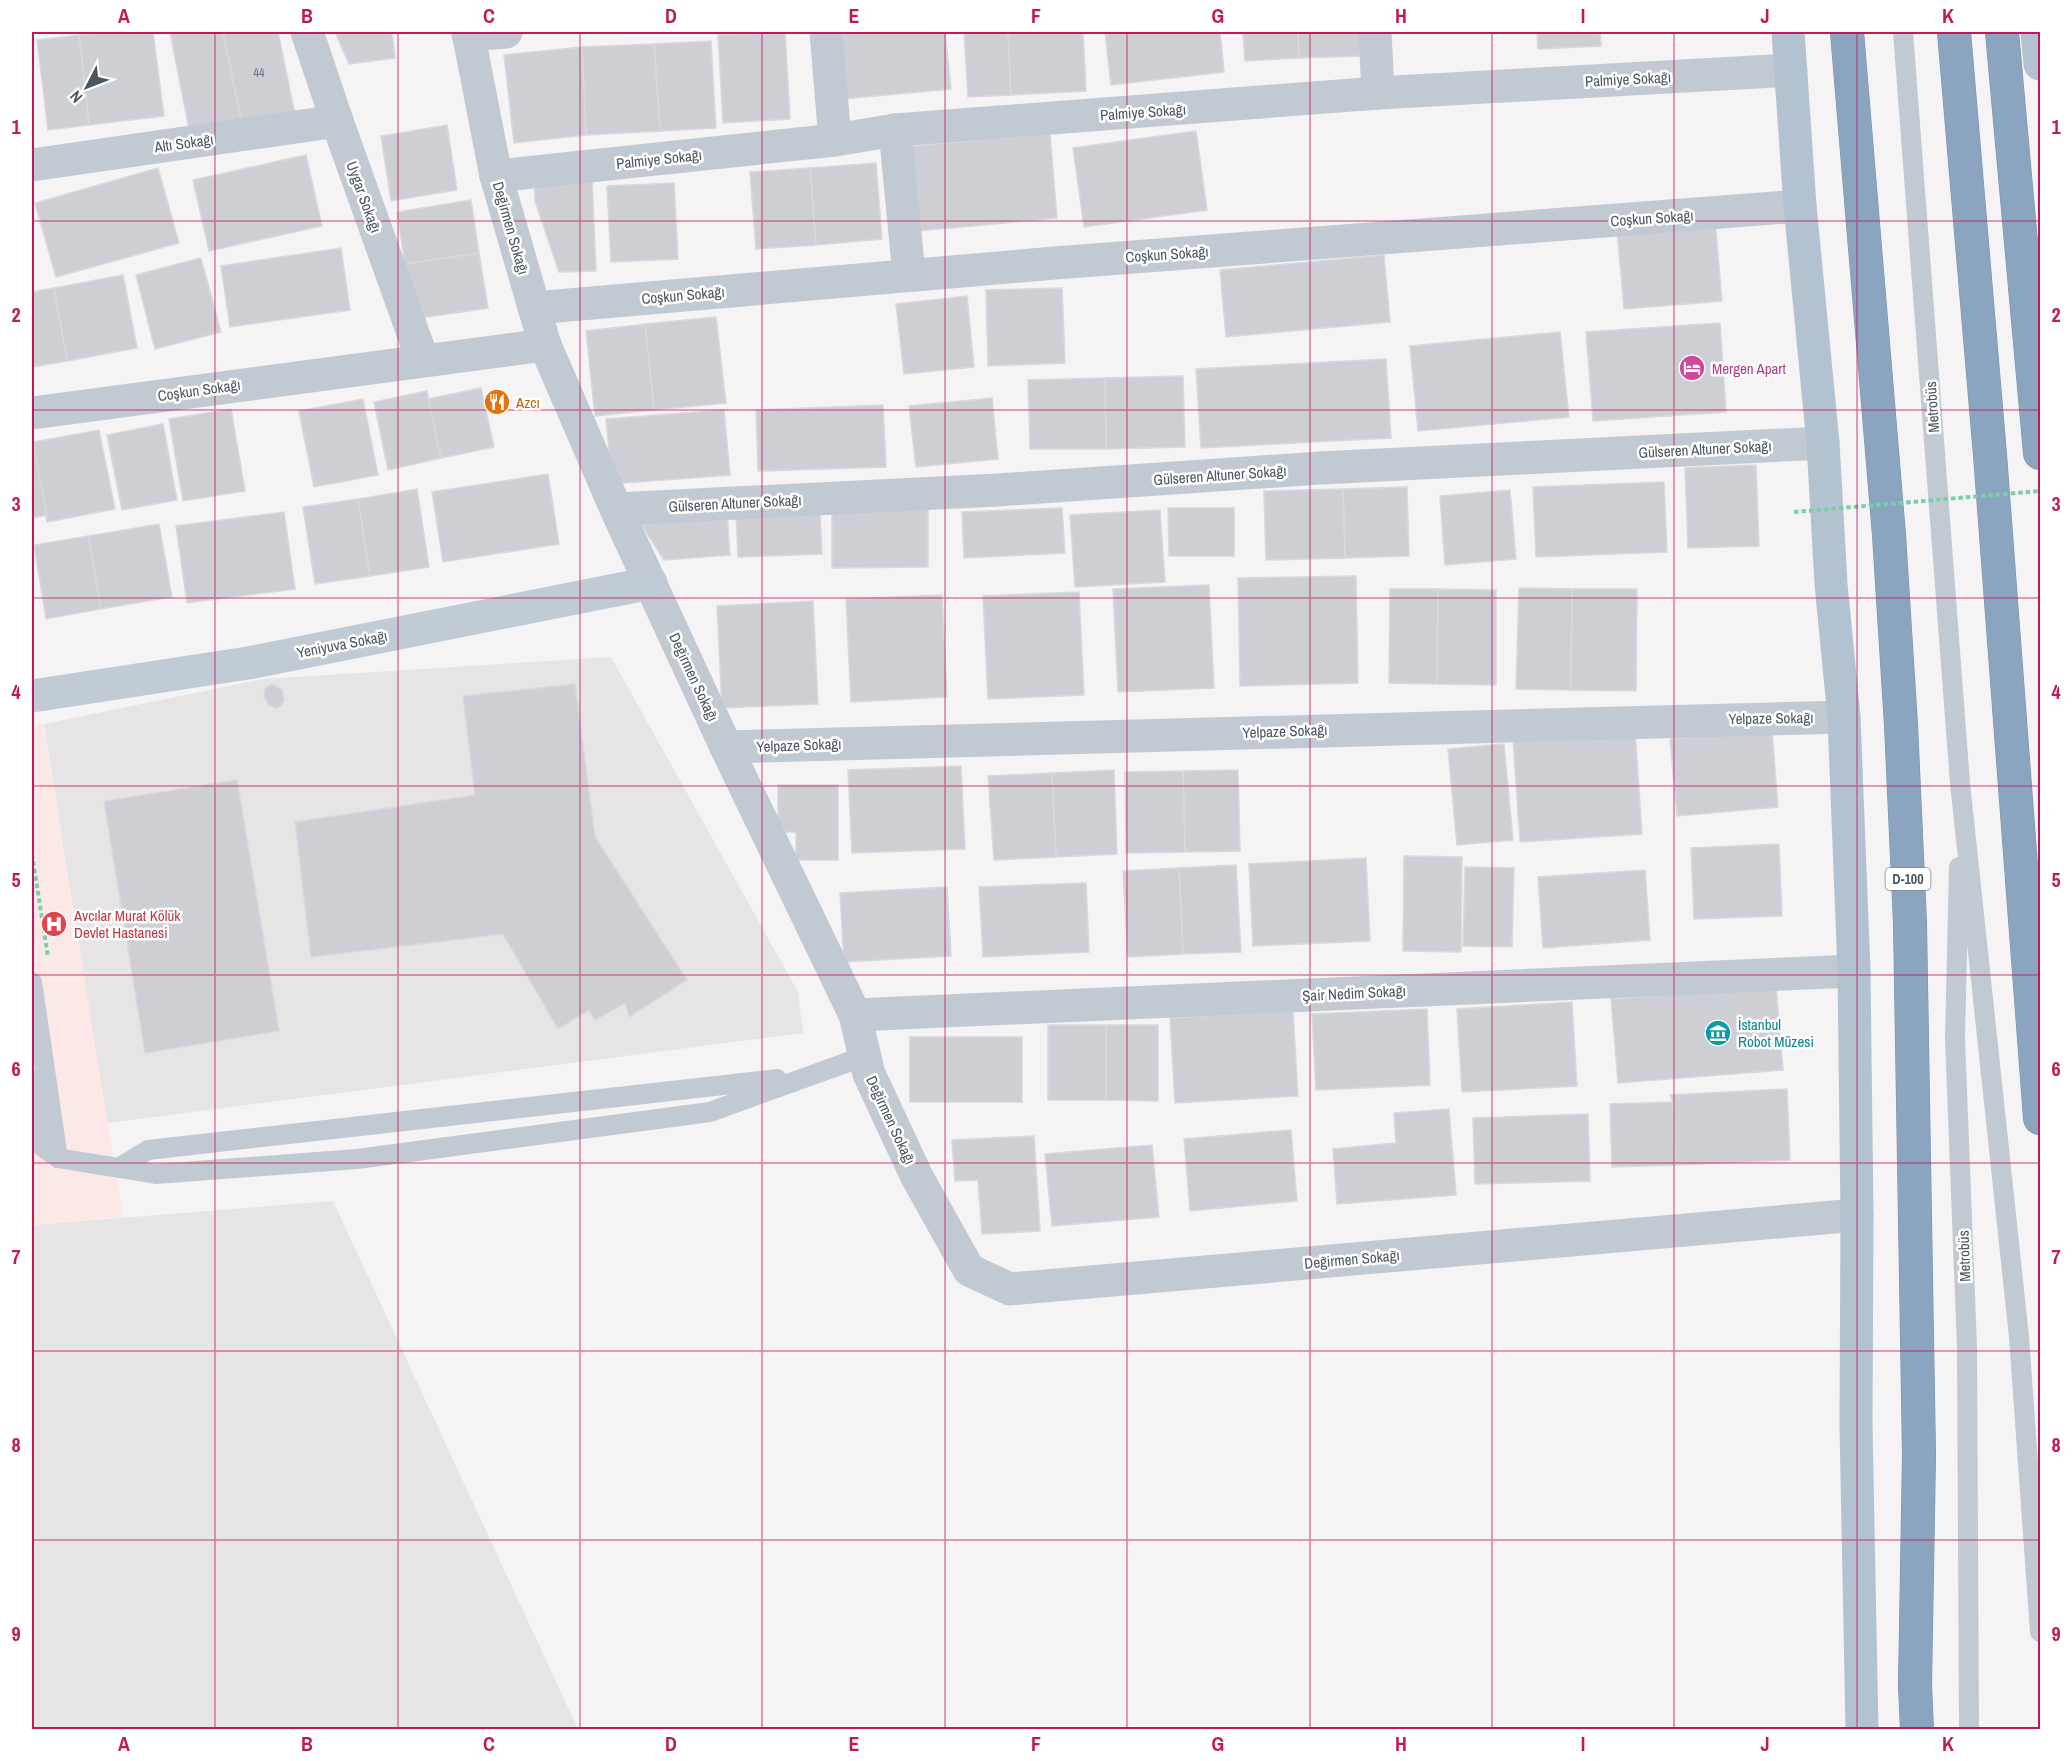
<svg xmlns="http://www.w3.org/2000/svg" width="2072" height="1761" font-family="'Archivo Narrow',sans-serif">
<rect width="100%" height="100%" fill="#f5f3f3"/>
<g fill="#e6e4e5">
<path d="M611,657L798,992L803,1033L107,1123L44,724L263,679Z"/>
<path d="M333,1201L578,1729H32V1225Z"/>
</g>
<path fill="#fce8e6" d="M43,724L123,1217L32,1225V725Z"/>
<g fill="#cdcfd5" stroke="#d7d9de" stroke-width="1.5">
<path d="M109,32H153L164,116L89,125L79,35Z"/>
<path d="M170,32H223L242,124L190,134Z"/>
<path d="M223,32H278L295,114L242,124Z"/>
<path d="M335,32H392L395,58L349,64Z"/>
<path d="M785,32L790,119L723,123L718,35Z"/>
<path d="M837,32H945L951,89L843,99Z"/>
<path d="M964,32H1008L1011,95L968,97Z"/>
<path d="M1008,32H1083L1086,91L1011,95Z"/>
<path d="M1105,32H1220L1224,72L1111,85Z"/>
<path d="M1243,32H1298L1299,58L1245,61Z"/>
<path d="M1298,32H1362L1363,56L1299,58Z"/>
<path d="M1537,32H1600L1601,46L1538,49Z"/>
<path d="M79,35L89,125L48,130L37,40Z"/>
<path d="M711,41L716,128L660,131L654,44Z"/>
<path d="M654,44L660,131L586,135L582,47Z"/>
<path d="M582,47L586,135L514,143L504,55Z"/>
<path d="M447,125L457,190L391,201L381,136Z"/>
<path d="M1196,131L1207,210L1084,227L1073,148Z"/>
<path d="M1050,134L1057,218L918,231L911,146Z"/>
<path d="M306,155L322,226L209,251L193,180Z"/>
<path d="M876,163L882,239L816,245L810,168Z"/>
<path d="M158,168L179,243L56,277L35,203Z"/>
<path d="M810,168L816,245L756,249L750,172Z"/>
<path d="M592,178L596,271L559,272L535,201L534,180Z"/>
<path d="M674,183L678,259L611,262L607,186Z"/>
<path d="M471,200L479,253L405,264L397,212Z"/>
<path d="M1715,220L1722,301L1624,309L1617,229Z"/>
<path d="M341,248L350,310L230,327L221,266Z"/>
<path d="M479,253L488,308L414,319L405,264Z"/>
<path d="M1384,255L1390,322L1226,337L1220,270Z"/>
<path d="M201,258L221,332L155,349L136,275Z"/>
<path d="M123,275L137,348L67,361L54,288Z"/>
<path d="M54,288L67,361L32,367V292Z"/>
<path d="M1062,288L1065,363L988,366L986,290Z"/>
<path d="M967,296L974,367L904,374L896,304Z"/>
<path d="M716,317L726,403L654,410L645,324Z"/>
<path d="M1720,323L1726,412L1593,421L1586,332Z"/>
<path d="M645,324L654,410L595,416L586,331Z"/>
<path d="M1560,332L1569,417L1418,431L1410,346Z"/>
<path d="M1386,359L1391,438L1201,448L1196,369Z"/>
<path d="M1183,376L1185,447L1106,449L1105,378Z"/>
<path d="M1105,378L1106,449H1030L1028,380Z"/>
<path d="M481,388L494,447L441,458L428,399Z"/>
<path d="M427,391L441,458L388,470L374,402Z"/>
<path d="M992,398L998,459L916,467L909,406Z"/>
<path d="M363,399L378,475L314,487L299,411Z"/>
<path d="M883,405L886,467L758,471L756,410Z"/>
<path d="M231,409L245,491L183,501L169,419Z"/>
<path d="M724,410L730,475L612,484L606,419Z"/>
<path d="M163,424L177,500L122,510L107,435Z"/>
<path d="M99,430L115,509L47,522L33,442Z"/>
<path d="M33,442L47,515L32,518V443Z"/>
<path d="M1756,465L1759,546L1688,548L1685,468Z"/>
<path d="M548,474L559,544L443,562L432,492Z"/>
<path d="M1664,482L1667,552L1536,557L1533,487Z"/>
<path d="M1407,487L1409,556L1345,558L1343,489Z"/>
<path d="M417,489L429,567L370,576L358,499Z"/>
<path d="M1343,489L1345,558L1266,560L1264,491Z"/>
<path d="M1510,490L1516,559L1445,565L1440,496Z"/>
<path d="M358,499L370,576L315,584L303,507Z"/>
<path d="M928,504V567L832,568V505Z"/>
<path d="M1062,508L1065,553L964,558L962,512Z"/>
<path d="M1168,508H1234V556H1169Z"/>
<path d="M1160,510L1165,582L1075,587L1070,515Z"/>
<path d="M820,511L822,554L738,557L736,513Z"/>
<path d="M284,512L295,589L187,603L176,526Z"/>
<path d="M727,513L730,555L664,560L638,520Z"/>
<path d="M159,524L172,597L101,609L88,536Z"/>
<path d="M88,536L101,609L46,619L34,545Z"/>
<path d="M1356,576L1358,683L1240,686L1238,578Z"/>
<path d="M1209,585L1214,688L1118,692L1113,589Z"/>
<path d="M1519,588L1572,589L1571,690L1516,689Z"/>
<path d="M1390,589H1438L1437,684L1389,683Z"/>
<path d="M1438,589L1496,590V685L1437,684Z"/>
<path d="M1572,589H1637L1636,691L1571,690Z"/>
<path d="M1079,592L1084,695L988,699L983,596Z"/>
<path d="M942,595L947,697L851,702L846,599Z"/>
<path d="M813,601L818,704L722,708L717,606Z"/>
<path d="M272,684L282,690L284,700L281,706L276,708L269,705L264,697L265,689Z"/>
<path d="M575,684L595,837L687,980L629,1017L625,1003L595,1020L589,1010L558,1029L503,934L311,957L295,822L475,795L463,696Z"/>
<path d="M1635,731L1642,834L1520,842L1513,739Z"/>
<path d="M1772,731L1778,807L1677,816L1670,739Z"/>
<path d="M1504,744L1513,840L1457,845L1448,749Z"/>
<path d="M961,766L965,849L852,853L848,770Z"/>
<path d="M1114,770L1117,854L1056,857L1052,773Z"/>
<path d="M1238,770L1240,851L1185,852L1183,771Z"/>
<path d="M1183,771L1185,852L1126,853L1125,772Z"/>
<path d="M1052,773L1056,857L994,860L988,776Z"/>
<path d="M237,780L279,1031L145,1053L104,801Z"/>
<path d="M778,785H838V860H796V832H778Z"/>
<path d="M1779,844L1782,916L1694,919L1691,848Z"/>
<path d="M1404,856L1462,857L1461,952L1403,951Z"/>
<path d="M1366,858L1370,941L1253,946L1249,864Z"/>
<path d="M1236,865L1241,952L1183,954L1179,868Z"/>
<path d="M1465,867L1514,868L1512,947L1463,946Z"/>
<path d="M1179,868L1183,954L1128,957L1123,871Z"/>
<path d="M1645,870L1650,940L1543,948L1538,877Z"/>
<path d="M1086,883L1089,952L983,957L979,887Z"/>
<path d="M947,887L951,956L844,962L840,893Z"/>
<path d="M1776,986L1783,1070L1618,1083L1611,999Z"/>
<path d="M1572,1002L1577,1086L1462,1092L1457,1009Z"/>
<path d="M1427,1009L1430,1085L1316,1090L1312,1014Z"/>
<path d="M1293,1011L1298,1096L1175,1103L1170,1018Z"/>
<rect x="1048" y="1025" width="58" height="75"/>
<path d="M1106,1025H1158V1101L1106,1100Z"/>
<rect x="910" y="1037" width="112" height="65"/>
<path d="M1787,1089L1790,1160L1675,1165L1673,1102L1670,1095Z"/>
<path d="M1673,1102L1675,1165L1612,1167L1610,1104Z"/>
<path d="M1449,1109L1456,1195L1337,1204L1333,1149L1396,1143L1394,1113Z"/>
<path d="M1588,1114L1590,1181L1475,1184L1473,1118Z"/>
<path d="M1291,1130L1297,1201L1190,1211L1184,1139Z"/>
<path d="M1034,1136L1040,1231L982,1234L978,1180L955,1181L952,1140Z"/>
<path d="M1152,1145L1159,1217L1052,1226L1045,1154Z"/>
</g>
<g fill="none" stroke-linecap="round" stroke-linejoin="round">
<g stroke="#7690ad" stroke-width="34">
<g id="highway">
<path d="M1847,32L1889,535L1901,725L1910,923L1919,1455L1915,1685L1917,1730"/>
<path d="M1954,32L1990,455L2040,1118"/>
<path d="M2002,32L2040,453"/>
</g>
</g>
<path stroke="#7ad0a6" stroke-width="4" stroke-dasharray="4.5 3" stroke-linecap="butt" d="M32,854L48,957"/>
<g stroke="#c1cad2" stroke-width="20">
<path d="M1903,32L1960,783L2019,1337L2040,1632"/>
<path d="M1959,867L1955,1039L1967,1347L1969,1730"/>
<path d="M32,982L58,1158"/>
<path d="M32,1080L40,1145L58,1158L156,1174L357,1159L710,1112L865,1056"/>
<path d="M120,1167L148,1150L777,1079"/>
</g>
<g stroke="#c1cad2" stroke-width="33">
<path d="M307,32L337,121L423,361"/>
<path d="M468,32L496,176L545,345L616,509L726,747L855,1015L869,1074L917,1177L969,1270L1010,1289L1857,1215"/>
<path d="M826,32L835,140"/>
<path d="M1375,32L1378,93"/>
<path d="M468,35L506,32"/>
<path d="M895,130L909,275"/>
<path d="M32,165L337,121"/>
<path d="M496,176L835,140L895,130L1378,93L1791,70"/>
<path d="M534,308L1055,263L1800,206"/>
<path d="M32,413L545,345"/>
<path d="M616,509L997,490L1321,468L1823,443"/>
<path d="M726,747L1844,717"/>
<path d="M855,1015L1854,971"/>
</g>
<path stroke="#c1cbd6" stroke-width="33" d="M32,696L248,663L651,583"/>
<g stroke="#b3c2d1" stroke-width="33">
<path d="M1788,32L1800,206L1823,443L1831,584L1844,717L1854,971L1857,1215L1856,1425L1862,1730"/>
<path d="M2037,32L2040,64"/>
</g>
<use href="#highway" stroke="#8ba5c1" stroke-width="33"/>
<path stroke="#7ad0a6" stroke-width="4" stroke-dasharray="4.5 3" stroke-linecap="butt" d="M1794,512L2040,491"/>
</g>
<path fill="none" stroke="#c2185b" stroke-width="1.5" stroke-opacity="0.55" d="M215,32V1730M398,32V1730M580,32V1730M762,32V1730M945,32V1730M1127,32V1730M1310,32V1730M1492,32V1730M1674,32V1730M1857,32V1730M32,221H2040M32,410H2040M32,598H2040M32,786H2040M32,975H2040M32,1163H2040M32,1351H2040M32,1540H2040"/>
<defs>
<g id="hotel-disc" transform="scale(1.35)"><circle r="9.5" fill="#d1479c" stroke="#fff"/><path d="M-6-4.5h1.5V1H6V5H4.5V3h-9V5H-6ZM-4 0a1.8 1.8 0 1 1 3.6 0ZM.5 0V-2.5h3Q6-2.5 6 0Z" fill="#fff"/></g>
<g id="restaurant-disc" transform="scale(1.35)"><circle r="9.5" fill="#e8710a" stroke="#fff"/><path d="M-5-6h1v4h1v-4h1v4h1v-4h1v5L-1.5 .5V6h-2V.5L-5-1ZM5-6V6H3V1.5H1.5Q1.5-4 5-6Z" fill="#fff"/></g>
<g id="hospital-disc" transform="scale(1.35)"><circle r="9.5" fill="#e0444e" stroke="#fff"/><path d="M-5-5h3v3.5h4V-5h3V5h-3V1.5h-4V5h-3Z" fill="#fff"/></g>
<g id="museum-disc" transform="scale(1.35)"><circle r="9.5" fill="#0f9aa8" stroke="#fff"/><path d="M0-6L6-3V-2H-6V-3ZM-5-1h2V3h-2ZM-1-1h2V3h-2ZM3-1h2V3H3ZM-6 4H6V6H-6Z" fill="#fff"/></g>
</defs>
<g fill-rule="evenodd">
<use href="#hotel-disc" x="1692" y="368"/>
<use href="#restaurant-disc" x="497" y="402"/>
<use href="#hospital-disc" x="54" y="924"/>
<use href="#museum-disc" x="1718" y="1033"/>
</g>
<g text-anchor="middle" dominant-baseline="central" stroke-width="5" stroke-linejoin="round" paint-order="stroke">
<g font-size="12" fill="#6b747e">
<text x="259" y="73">44</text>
</g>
<rect fill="#fff" stroke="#808990" stroke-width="1.5" x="1885.5" y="868" width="45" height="22" rx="4.5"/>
<g font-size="14" font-weight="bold" fill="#4a5661">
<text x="1908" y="879">D-100</text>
</g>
<g font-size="15" fill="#4a5661" stroke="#fff">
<text transform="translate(1628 79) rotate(-3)">Palmiye Sokağı</text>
<text transform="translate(1143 112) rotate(-4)">Palmiye Sokağı</text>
<text transform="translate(184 143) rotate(-8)">Altı Sokağı</text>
<text transform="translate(659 159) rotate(-6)">Palmiye Sokağı</text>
<text transform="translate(364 197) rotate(70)">Uygar Sokağı</text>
<text transform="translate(1652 218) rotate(-4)">Coşkun Sokağı</text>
<text transform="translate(511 228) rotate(74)">Değirmen Sokağı</text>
<text transform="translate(1167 254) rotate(-4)">Coşkun Sokağı</text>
<text transform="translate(683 295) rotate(-5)">Coşkun Sokağı</text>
<text transform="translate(199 390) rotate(-8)">Coşkun Sokağı</text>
<text transform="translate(1932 407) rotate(-94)">Metrobüs</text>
<text transform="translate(1705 449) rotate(-3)">Gülseren Altuner Sokağı</text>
<text transform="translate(1220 475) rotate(-4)">Gülseren Altuner Sokağı</text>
<text transform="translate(735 503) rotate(-3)">Gülseren Altuner Sokağı</text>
<text transform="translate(342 644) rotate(-11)">Yeniyuva Sokağı</text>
<text transform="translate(694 677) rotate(65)">Değirmen Sokağı</text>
<text transform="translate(1771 718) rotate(-1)">Yelpaze Sokağı</text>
<text transform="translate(1285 731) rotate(-2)">Yelpaze Sokağı</text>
<text transform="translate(799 745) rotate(-2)">Yelpaze Sokağı</text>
<text transform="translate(1354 993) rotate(-3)">Şair Nedim Sokağı</text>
<text transform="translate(891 1120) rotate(65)">Değirmen Sokağı</text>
<text transform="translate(1964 1256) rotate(-92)">Metrobüs</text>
<text transform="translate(1352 1259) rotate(-5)">Değirmen Sokağı</text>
</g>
<g font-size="15" fill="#b23c85" stroke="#fff" text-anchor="start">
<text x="1712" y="368">Mergen Apart</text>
</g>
<g font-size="15" fill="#c56008" stroke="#fff" text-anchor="start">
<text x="516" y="402">Azcı</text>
</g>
<g font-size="15" fill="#be3a42" stroke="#fff" text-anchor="start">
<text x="74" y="915">Avcılar Murat Kölük<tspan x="74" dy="17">Devlet Hastanesi</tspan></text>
</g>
<g font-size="15" fill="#0d838f" stroke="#fff" text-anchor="start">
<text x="1738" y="1024">İstanbul<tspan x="1738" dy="17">Robot Müzesi</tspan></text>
</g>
</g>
<rect width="2072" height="1761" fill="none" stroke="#ffffff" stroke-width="66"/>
<g transform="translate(87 87) rotate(228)" stroke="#ffffff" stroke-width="4.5" paint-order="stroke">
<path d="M0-4.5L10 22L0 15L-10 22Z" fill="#4a5661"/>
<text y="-9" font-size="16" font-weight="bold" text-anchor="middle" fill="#4a5661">N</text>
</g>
<rect x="33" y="33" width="2006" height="1695" fill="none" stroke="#c2185b" stroke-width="2"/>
<g font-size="20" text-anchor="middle" font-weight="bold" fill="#c2185b">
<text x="124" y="23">A</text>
<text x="307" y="23">B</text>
<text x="489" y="23">C</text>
<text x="671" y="23">D</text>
<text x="854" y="23">E</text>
<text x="1036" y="23">F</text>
<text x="1218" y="23">G</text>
<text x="1401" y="23">H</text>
<text x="1583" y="23">I</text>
<text x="1765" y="23">J</text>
<text x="1948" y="23">K</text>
<text x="16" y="134">1</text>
<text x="2056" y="134">1</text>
<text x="16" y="322">2</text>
<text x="2056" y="322">2</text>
<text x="16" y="511">3</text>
<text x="2056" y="511">3</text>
<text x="16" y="699">4</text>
<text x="2056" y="699">4</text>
<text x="16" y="887">5</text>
<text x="2056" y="887">5</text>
<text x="16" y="1076">6</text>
<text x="2056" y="1076">6</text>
<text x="16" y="1264">7</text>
<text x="2056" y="1264">7</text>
<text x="16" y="1452">8</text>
<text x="2056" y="1452">8</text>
<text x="16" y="1641">9</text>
<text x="2056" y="1641">9</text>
<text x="124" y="1751">A</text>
<text x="307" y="1751">B</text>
<text x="489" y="1751">C</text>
<text x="671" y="1751">D</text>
<text x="854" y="1751">E</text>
<text x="1036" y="1751">F</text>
<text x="1218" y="1751">G</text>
<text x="1401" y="1751">H</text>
<text x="1583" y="1751">I</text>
<text x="1765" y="1751">J</text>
<text x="1948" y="1751">K</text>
</g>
</svg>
